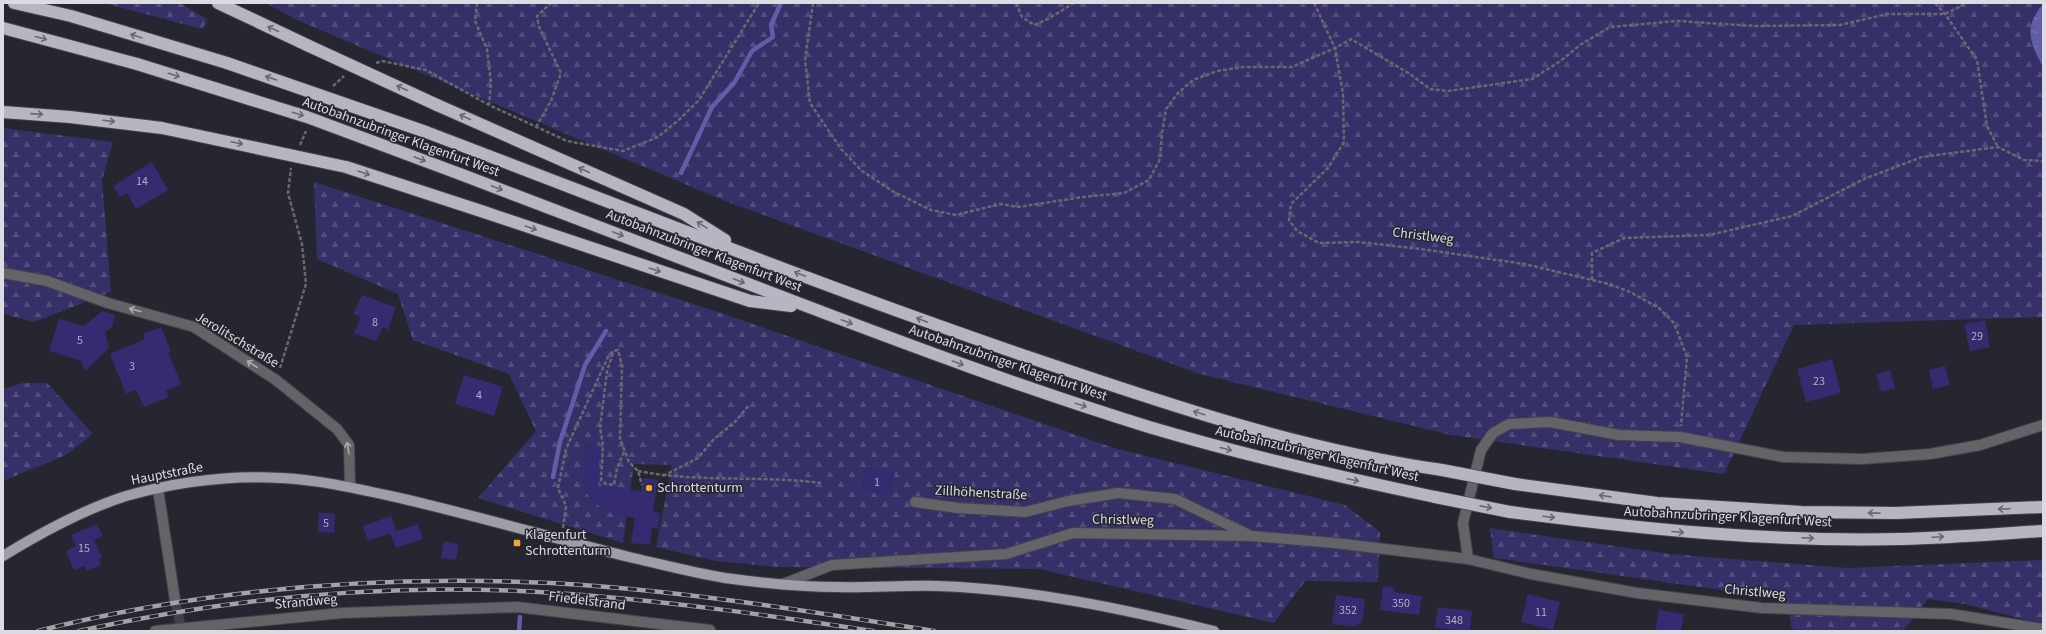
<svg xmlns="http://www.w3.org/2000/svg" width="2046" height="634" font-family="'Source Sans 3',sans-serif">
<defs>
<pattern id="forest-firs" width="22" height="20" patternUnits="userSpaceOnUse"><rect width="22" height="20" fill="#353067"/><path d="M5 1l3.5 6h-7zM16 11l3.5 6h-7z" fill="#524d7c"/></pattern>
<pattern id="water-ripples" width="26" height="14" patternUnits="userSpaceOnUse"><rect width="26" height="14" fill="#625da7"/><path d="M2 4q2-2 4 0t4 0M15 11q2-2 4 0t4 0" fill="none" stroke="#7874b3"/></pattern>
</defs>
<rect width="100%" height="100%" fill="#262630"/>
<g fill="url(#forest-firs)">
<path d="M104,3H180L208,20L202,29Z"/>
<path d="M266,3H2043C2025,28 2030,42 2043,67V317L1794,325L1724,474L1451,435L1200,374L725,201L299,21Z"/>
<path d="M3,128L113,142L102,180L111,292L34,322L3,314Z"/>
<path d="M314,182L715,311L1114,448L1345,505L1380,532L1378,582L1305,581L1274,623L1039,569L778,567L716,561L656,547L672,465L634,464L623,543L478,498L536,431L509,374L413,340L398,294L317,259Z"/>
<path d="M23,383H47L93,434L66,455L3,481V389Z"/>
<path d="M1490,528L1670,554L1848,568L2043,560V624L1965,604L1928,599L1903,631H1807L1792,629L1786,599L1494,558Z"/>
</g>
<path fill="url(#water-ripples)" d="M2043,4V67C2030,43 2023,27 2043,4Z"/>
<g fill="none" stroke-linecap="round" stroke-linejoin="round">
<g stroke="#625da7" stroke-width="4.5">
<path d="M681,173L712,107L734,83L752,51L773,37L771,25L781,3"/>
<path d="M553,477L560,442L585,365L606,331"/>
<path d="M519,631L520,617"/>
</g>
</g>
<g fill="#342b70">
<path d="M152,162L168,190L136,209L127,193L120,197L113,186Z"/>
<path d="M362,295L396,307L388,330L383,327L376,341L354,333L361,317L353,314Z"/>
<path d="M102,311L115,315L112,327L105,332L109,348L85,371L81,361L49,351L59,319L84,326Z"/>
<path d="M1985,320L1990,347L1970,351L1964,324Z"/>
<path d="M161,327L171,351L168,352L181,384L166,391L169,397L144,407L136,390L126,394L110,354L145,339L143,334Z"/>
<path d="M1832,359L1841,393L1806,402L1797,369Z"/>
<path d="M1945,366L1950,385L1933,389L1929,370Z"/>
<path d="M1890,370L1895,388L1881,392L1876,374Z"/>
<path d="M464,375L503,387L494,416L455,404Z"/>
<path d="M585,444L600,446L598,486L641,491L643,478L658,480L653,512L660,513L658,529L652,528L650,545L631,543L635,518L611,513L591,501L583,486Z"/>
<path d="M864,467L895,472L891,496L860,491Z"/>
<path d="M319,513L335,514L334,533L318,532Z"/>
<path d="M391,516L396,531L368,541L363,526Z"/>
<path d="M97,524L103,536L94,540L102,558L99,559L101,565L87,571L84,566L74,570L66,551L76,546L71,535Z"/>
<path d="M418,524L423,539L396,548L390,533Z"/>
<path d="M444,541L459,544L456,560L441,558Z"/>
<path d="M1383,586L1395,588L1394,592L1422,596L1419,615L1380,610Z"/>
<path d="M1528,594L1560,602L1553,630L1521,622Z"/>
<path d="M1336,595L1365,599L1362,622L1354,627L1332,624Z"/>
<path d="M1438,607L1472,611L1470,631L1435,628Z"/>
<path d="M1659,610L1684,614L1681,631H1655Z"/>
</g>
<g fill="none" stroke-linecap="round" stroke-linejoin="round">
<path stroke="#41414b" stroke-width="10" stroke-dasharray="10 5" stroke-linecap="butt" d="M175,600L181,628"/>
<g stroke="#43434c" stroke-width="12">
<g id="street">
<path d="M3,273L47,281L108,303L194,327L276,380L337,429L349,445L350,487"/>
<path d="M2043,425L1980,445L1930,454L1862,459L1783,457L1680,437L1619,435L1550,422L1509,424L1493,433L1481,450L1463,523L1468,559L1531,574L1637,593L1762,608L1951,614L2043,629"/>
<path d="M158,489L175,600"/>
<path d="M915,502L958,508L1025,512L1068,501L1118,493L1175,499L1249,535"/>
<path d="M783,584L832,565L1006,554L1073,533L1251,536L1335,543L1468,559"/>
<path d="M155,631L342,613L517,607L710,630"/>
</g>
</g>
<g stroke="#43434c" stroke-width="12">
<path id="primary" d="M3,556C42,532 82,510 126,496C176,482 229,475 281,478C322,480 363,490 404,499C481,517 556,539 633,558C664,565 694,573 725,578C762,583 800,587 837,587C870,588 904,585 937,586C1030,589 1124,609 1214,631"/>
</g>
<g stroke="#43434c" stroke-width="14">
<g id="highway">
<path d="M14,3L71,16L227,63"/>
<path d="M218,3L309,46"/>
<path d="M3,28L137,64"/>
<path d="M437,105L684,214L725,240"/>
<path d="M3,112L70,117"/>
<path d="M426,132C629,209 831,290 1037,360C1169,405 1303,450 1442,470"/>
<path d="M460,174C571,216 682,259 793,301C911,346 1029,390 1149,427C1243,455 1339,477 1435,497"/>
<path d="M481,211L750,301L791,306"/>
<path d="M1515,484L1657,503L1801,512L1896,513L2043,507"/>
<path d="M1510,512C1640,529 1770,542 1901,539C1949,538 1996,534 2043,531"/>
</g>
</g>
<g stroke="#686871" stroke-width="2.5" stroke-dasharray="4 2" stroke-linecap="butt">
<path d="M477,3L475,21L487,49L491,83L489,105"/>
<path d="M813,3L805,60L810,103L841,149L862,171L894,192L931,210L956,215L1000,204L1018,207L1083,197L1124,193L1149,180L1160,159L1162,133L1166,109L1178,93L1193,80L1217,71L1243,67H1292L1335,48L1351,39L1410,74L1430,89L1448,91L1532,79L1559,62L1580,45L1610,27L1677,21L1755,26L1840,25L1887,14H1945L1967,3"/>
<path d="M1016,3L1022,17L1034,25L1048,19L1074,3"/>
<path d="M1314,3L1335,48L1343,94L1344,142L1328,168L1291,204L1289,220L1297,231L1319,243L1358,242L1421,249L1524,264L1609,284L1630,292L1659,308L1674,323L1687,357L1681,426"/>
<path d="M1935,3L1945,14L1977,60L1987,126L1998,147"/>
<path d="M376,63L382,61L426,70L489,105L567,141L623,151L658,137L681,118L699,100L759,3"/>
<path d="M333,86L344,76"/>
<path d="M536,127L551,101L561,73L539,27L537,16L551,3"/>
<path d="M300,145L306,131"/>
<path d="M1592,280V253L1624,238L1709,235L1792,216L1864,179L1922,157L1998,147L2024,160L2043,161"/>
<path d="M613,353L607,371L600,428L603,446L601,480L606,484L614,485L617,468L624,452"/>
<path d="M280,368L306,284L302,244L288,193L291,168"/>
<path d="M638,471C699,483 760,475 821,483"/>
<path d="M663,476L698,458L714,439L735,422L749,405"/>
<path d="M563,528L566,506L558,488L566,449L608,357L613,351L618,350L622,366L620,439L629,462L638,471L642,485"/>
</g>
<use href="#street" stroke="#636368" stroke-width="10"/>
<use href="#primary" stroke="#9e9ea8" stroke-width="10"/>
<use href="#highway" stroke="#b5b6c2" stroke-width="12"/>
<g stroke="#a2a2a9" stroke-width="4.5">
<g id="rail">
<path d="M38,631C205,589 379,575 551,583C680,590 807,611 934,631"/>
<path d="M79,631C234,597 395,582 554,593C661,600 767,615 873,631"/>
</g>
</g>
<use href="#rail" stroke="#262630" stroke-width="3" stroke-dasharray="9" stroke-linecap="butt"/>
<g stroke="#43434c" stroke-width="14" stroke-linecap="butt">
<g id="highway-bridge">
<path d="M309,46L437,105"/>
<path d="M227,63L426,132"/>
<path d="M137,64L307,117L460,174"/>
<path d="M70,117L162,128L346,167L481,211"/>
<path d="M1442,470L1515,484"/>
<path d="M1435,497L1510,512"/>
</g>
</g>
<use href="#highway-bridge" stroke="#b5b6c2" stroke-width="12"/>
</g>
<defs><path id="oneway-shaft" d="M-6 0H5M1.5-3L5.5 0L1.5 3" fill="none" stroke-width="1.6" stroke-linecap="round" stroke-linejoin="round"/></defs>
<g stroke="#666772">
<use href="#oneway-shaft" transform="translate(273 29) rotate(-155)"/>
<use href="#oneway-shaft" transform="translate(136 36) rotate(-163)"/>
<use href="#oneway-shaft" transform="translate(41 38) rotate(15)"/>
<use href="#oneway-shaft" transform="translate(174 75) rotate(17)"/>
<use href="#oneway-shaft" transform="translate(271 78) rotate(-161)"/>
<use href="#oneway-shaft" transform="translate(402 88) rotate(-155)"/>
<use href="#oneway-shaft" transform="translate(37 114) rotate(4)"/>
<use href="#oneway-shaft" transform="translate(298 114) rotate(17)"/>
<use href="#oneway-shaft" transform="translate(465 117) rotate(-156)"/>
<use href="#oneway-shaft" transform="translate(109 121) rotate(7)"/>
<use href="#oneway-shaft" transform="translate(237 143) rotate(12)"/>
<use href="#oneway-shaft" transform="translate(420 159) rotate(20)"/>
<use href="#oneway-shaft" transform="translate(584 170) rotate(-156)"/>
<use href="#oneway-shaft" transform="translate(364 173) rotate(18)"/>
<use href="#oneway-shaft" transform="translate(497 188) rotate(21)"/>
<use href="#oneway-shaft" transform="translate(702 225) rotate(-148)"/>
<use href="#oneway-shaft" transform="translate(531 228) rotate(19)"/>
<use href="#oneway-shaft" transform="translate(618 234) rotate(21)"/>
<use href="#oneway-shaft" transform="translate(655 270) rotate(19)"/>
<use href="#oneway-shaft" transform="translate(800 274) rotate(-159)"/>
<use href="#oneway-shaft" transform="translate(739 281) rotate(21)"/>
<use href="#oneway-shaft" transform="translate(922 320) rotate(-159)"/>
<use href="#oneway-shaft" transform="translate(847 322) rotate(21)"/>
<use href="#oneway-shaft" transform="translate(958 363) rotate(20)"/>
<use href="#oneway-shaft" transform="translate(1081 405) rotate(18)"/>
<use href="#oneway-shaft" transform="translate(1199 413) rotate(-163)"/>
<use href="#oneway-shaft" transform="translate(1226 449) rotate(14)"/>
<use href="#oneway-shaft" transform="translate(1353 480) rotate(12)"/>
<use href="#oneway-shaft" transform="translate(1605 496) rotate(-172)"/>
<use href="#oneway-shaft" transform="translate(1486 507) rotate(11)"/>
<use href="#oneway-shaft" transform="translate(2004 509) rotate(178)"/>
<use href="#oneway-shaft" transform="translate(1874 513) rotate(-179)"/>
<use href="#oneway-shaft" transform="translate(1549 517) rotate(7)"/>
<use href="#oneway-shaft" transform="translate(1678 532) rotate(5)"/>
<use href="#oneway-shaft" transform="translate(1938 537) rotate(-3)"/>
<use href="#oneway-shaft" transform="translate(1808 538) rotate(2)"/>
</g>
<g stroke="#ababb1">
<use href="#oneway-shaft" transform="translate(135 310) rotate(-165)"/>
<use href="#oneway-shaft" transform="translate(252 364) rotate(-147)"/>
<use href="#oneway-shaft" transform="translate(348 448) rotate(-100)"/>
</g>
<g fill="#eda83b" stroke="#262630" stroke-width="1.5">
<circle cx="649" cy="488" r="4"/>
<rect x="513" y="539" width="8" height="8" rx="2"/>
</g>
<g text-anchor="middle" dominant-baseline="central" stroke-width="3" stroke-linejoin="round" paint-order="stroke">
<g font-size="12" fill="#b1afc5">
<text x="142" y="181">14</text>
<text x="375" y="322">8</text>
<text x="1977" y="336">29</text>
<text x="80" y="340">5</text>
<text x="132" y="366">3</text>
<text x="1819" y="381">23</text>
<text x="479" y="395">4</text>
<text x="877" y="482">1</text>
<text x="326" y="523">5</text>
<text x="84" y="548">15</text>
<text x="1401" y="603">350</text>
<text x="1348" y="610">352</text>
<text x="1541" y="612">11</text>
<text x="1454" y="620">348</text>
</g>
<g font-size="14" fill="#dbdbe1" stroke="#262630">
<text transform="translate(401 137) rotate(20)">Autobahnzubringer Klagenfurt West</text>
<text transform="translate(1423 236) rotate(7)">Christlweg</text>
<text transform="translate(704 251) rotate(21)">Autobahnzubringer Klagenfurt West</text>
<text transform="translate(237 340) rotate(31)">Jerolitschstraße</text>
<text transform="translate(1008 363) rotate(19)">Autobahnzubringer Klagenfurt West</text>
<text transform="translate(1317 454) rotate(13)">Autobahnzubringer Klagenfurt West</text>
<text transform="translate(167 474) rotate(-11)">Hauptstraße</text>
<text transform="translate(981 493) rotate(3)">Zillhöhenstraße</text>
<text transform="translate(1728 517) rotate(3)">Autobahnzubringer Klagenfurt West</text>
<text transform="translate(1123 520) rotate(1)">Christlweg</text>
<text transform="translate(1755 592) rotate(5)">Christlweg</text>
<text transform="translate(587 601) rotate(7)">Friedelstrand</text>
<text transform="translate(306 602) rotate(-5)">Strandweg</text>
</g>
<g font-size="14" fill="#dbdbe1" stroke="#262630" text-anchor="start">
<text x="657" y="488">Schrottenturm</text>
<text x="525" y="535">Klagenfurt<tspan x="525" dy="16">Schrottenturm</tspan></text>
</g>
</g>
<rect width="2046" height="634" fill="none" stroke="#dbdbe1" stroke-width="8"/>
</svg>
